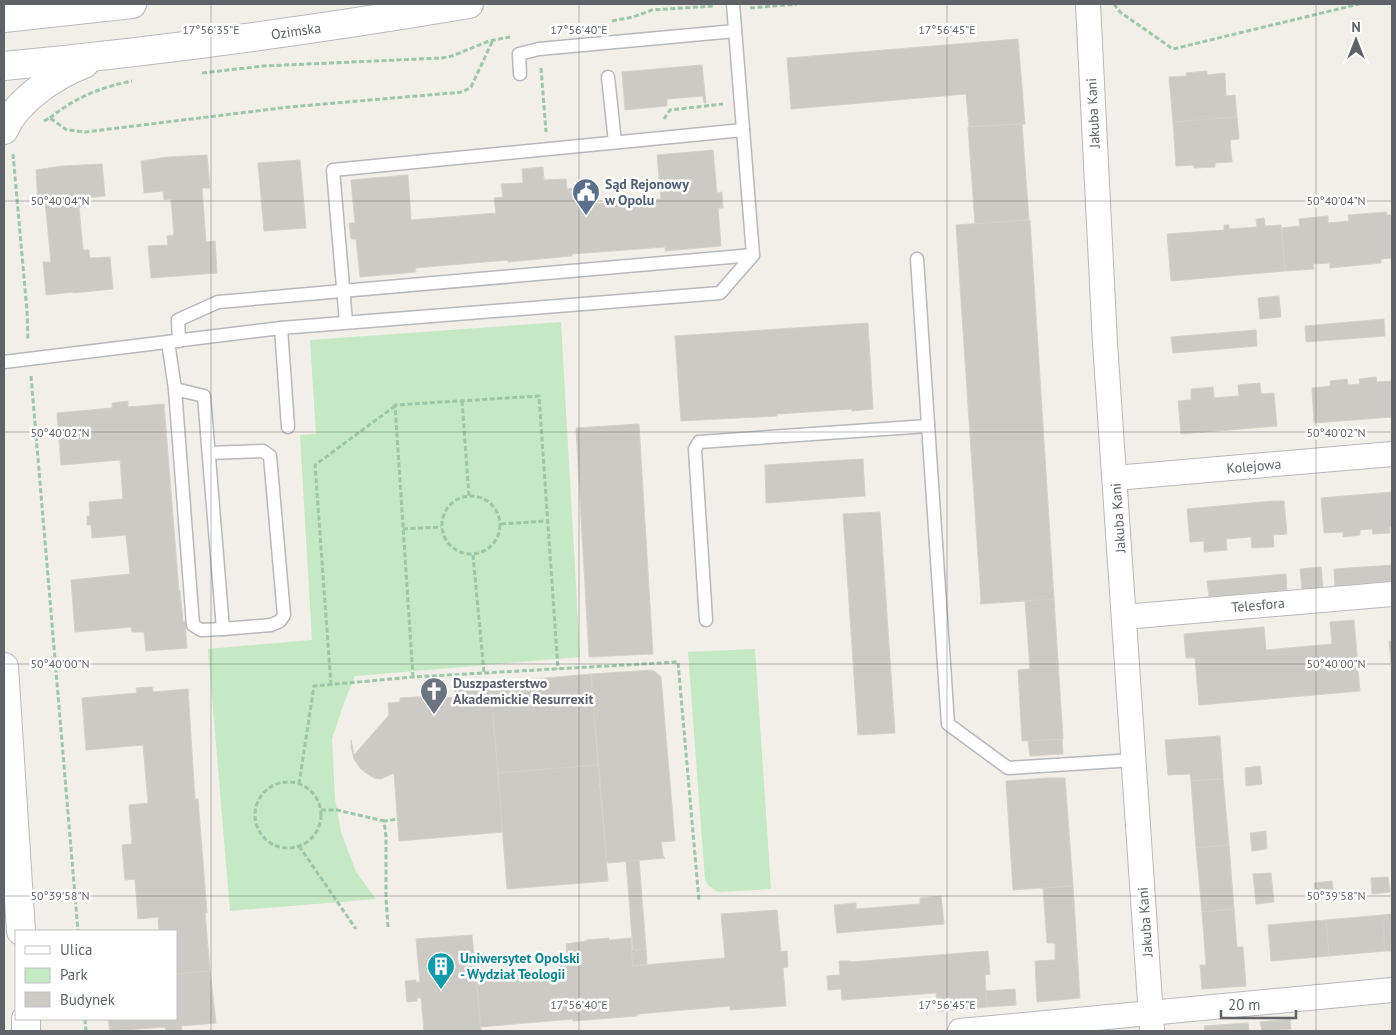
<svg xmlns="http://www.w3.org/2000/svg" width="1396" height="1035" font-family="'PT Sans',sans-serif">
<rect width="100%" height="100%" fill="#f1efe8"/>
<g fill="#c5e8c5">
<path d="M561,322L580,657L355,676L344,703L332,739L335,799L341,832L356,872L376,899L230,911L208,649L312,640L300,435L316,434L310,340Z"/>
<path d="M755,649L771,889L718,892L709,886L705,880L688,652Z"/>
</g>
<g fill="#cccac5" stroke="#d6d1c6">
<path d="M1018,39L1025,124L969,127L966,94L791,109L787,58Z"/>
<path d="M701,65H702L706,103H704L703,96L667,99V106L625,110L622,72Z"/>
<path d="M1207,71V75L1225,73L1226,96L1235,95L1237,117L1173,122L1169,77L1187,76L1186,73Z"/>
<path d="M1237,117L1239,139L1230,140L1232,162L1215,163V167L1194,168V165L1176,166L1173,122Z"/>
<path d="M1022,124L1029,220L975,224L968,127Z"/>
<path d="M713,150L717,193L722,192L723,208H718L721,246L665,251V247L572,254V256L508,262V260L415,268L416,272L360,277L356,239H351L349,223H355L351,180L408,175L411,220L496,213L494,198L503,197L501,184L523,183L522,169L543,167L544,180L566,179L567,189L576,188L578,205L661,199L657,155Z"/>
<path d="M207,155L210,188H202L206,242L215,241L217,273L151,278L148,246L168,245L167,236L174,235L171,199L164,200L163,191L144,193L141,161L168,157Z"/>
<path d="M300,160L306,228L264,231L258,163Z"/>
<path d="M102,164L105,196L85,198L86,207H79L83,250H89L90,258L110,257L113,289L73,293V292L46,295L43,262H51L45,201L38,202L36,170L62,166Z"/>
<path d="M1386,212L1387,215H1392V258L1381,259V263L1330,268V263L1313,264L1314,269L1285,271L1282,228L1300,226L1299,219L1328,216V223L1349,221L1348,215Z"/>
<path d="M1264,218L1265,226L1281,225L1285,271L1171,281L1167,234L1224,230V225H1229V229L1257,227L1256,219Z"/>
<path d="M1030,220L1054,599L980,604L981,601L956,225Z"/>
<path d="M1279,296L1281,317L1260,319L1258,298Z"/>
<path d="M1384,319L1385,336L1306,342L1305,326Z"/>
<path d="M868,323L873,409L852,411V409L777,414V416L681,421L675,336Z"/>
<path d="M1256,330L1257,346L1173,353L1171,337Z"/>
<path d="M1376,377L1377,382L1392,381V417L1314,423L1312,388L1331,386L1330,381L1347,379L1348,385L1360,384L1359,379Z"/>
<path d="M1260,383L1261,394L1274,393L1277,426L1181,434L1178,401L1191,400V389L1213,387L1214,398L1239,396L1238,385Z"/>
<path d="M128,401V407L164,404L179,591H180L183,622L185,621L187,648L146,651L144,632H132L131,627L75,632L71,580L130,574L126,535L92,538L91,525H87V516H90L89,502L123,499L120,460L61,465L57,413L112,408V403Z"/>
<path d="M639,424L653,654L589,657L576,428Z"/>
<path d="M863,459L865,496L766,503L765,465Z"/>
<path d="M1392,492V527H1389L1390,533L1373,534L1372,529L1360,530V535L1343,537V532L1324,533L1321,498Z"/>
<path d="M1273,501H1284L1287,534L1273,535L1274,547L1252,548L1251,537L1226,539L1227,550L1204,552V541L1190,542L1187,509Z"/>
<path d="M880,512L895,733L858,735L843,514Z"/>
<path d="M1392,565V581L1335,586L1334,569Z"/>
<path d="M1321,567L1323,587L1302,589L1300,569Z"/>
<path d="M1286,574L1287,590L1209,597L1207,581Z"/>
<path d="M1054,599L1063,739L1022,741L1018,670L1030,669L1025,601Z"/>
<path d="M1354,620L1360,691L1199,705L1195,658H1186L1184,634L1264,627L1266,650L1332,644L1330,622Z"/>
<path d="M1389,641H1392V672Z"/>
<path d="M653,670L661,677L675,841L661,842L663,856L665,858L607,863L591,674Z"/>
<path d="M591,674L598,765L498,773L490,683Z"/>
<path d="M490,683L503,832L399,841L394,773L388,776L381,779L374,778L366,773L360,768L354,759L351,747V740L354,755L389,715L388,703L400,702V698L445,695V698L455,697L454,685Z"/>
<path d="M152,687L153,692L188,689L195,799H198L207,913H205L210,971L176,974V931H159L158,917L138,919L135,879L125,880L122,845L132,844L129,805L148,803L143,745L86,750L82,698L137,693L136,688Z"/>
<path d="M1220,736L1223,779L1191,781L1190,774L1168,775L1165,740Z"/>
<path d="M1062,739L1063,754L1030,756L1028,741Z"/>
<path d="M598,765L608,881L507,889L498,773Z"/>
<path d="M1260,766L1262,784L1246,786L1245,768Z"/>
<path d="M1047,778H1065L1073,886L1013,890L1006,781Z"/>
<path d="M1223,779L1229,845L1196,848L1191,781Z"/>
<path d="M1266,831L1267,849L1252,851L1250,833Z"/>
<path d="M1229,845L1234,909L1202,912L1196,848Z"/>
<path d="M639,860L646,949L633,950L626,861Z"/>
<path d="M1271,873L1274,902L1256,904L1253,874Z"/>
<path d="M1388,877L1390,892L1372,894L1371,878Z"/>
<path d="M1332,881L1334,897L1316,898L1314,883Z"/>
<path d="M1073,886L1080,998L1037,1002L1035,961L1055,960V943H1047L1043,888Z"/>
<path d="M941,896L944,924L837,933L834,905L856,903V909L920,904V898Z"/>
<path d="M1234,909L1237,947H1243L1246,986L1202,989L1200,965H1206L1202,912Z"/>
<path d="M777,910L781,952L787,951L788,967L783,968L786,1006L730,1010V1006L637,1014V1016L573,1021V1019L480,1027L476,979L561,972L559,956H567L566,944L587,941V940L609,938V940L631,938L633,966L725,958L721,914Z"/>
<path d="M1392,914V951H1385L1382,915Z"/>
<path d="M1382,915L1385,951L1329,956L1326,920Z"/>
<path d="M1326,920L1329,956L1271,961L1268,925Z"/>
<path d="M472,935L481,1031H424L421,998H417V1001L407,1002L405,981L416,980V982H420L416,939Z"/>
<path d="M646,949L647,964L633,966L631,950Z"/>
<path d="M988,951L990,974L985,975L987,1007L938,1012L936,993L842,1000L841,989L828,990L827,976L840,975L839,961H851V962Z"/>
<path d="M210,971L216,1023L181,1026L182,1031H166L165,1027L110,1031L108,1019H176V974Z"/>
<path d="M1015,989L1016,1005L987,1007L986,991Z"/>
<path d="M1290,1019L1291,1029L1262,1031L1260,1022Z"/>
<path d="M1248,1023L1249,1031H1205L1204,1026Z"/>
</g>
<g fill="none" stroke-linecap="round" stroke-linejoin="round">
<g stroke="#b5b8bc" stroke-width="15">
<g id="service">
<path d="M520,74L519,54L539,49L735,31"/>
<path d="M608,77L615,142"/>
<path d="M917,259L948,724L1008,768L1134,760"/>
<path d="M346,322L333,170L743,130"/>
<path d="M281,328L288,427"/>
<path d="M179,341L178,320L218,302L753,255"/>
<path d="M168,342L175,389L204,396L223,629L271,625L280,621L284,615L270,456L263,451L209,453"/>
<path d="M4,362L281,328L720,293L753,255L733,4"/>
<path d="M175,389L193,625L201,630L223,629"/>
<path d="M706,620L695,449L699,442L928,426"/>
</g>
</g>
<g stroke="#b5b8bc" stroke-width="26">
<g id="minor">
<path d="M1088,4L1105,343L1152,1031"/>
<path d="M1115,478L1392,454"/>
<path d="M1124,617L1392,594"/>
<path d="M960,1031L1392,990"/>
</g>
</g>
<g stroke="#b6babf" stroke-width="30">
<g id="secondary">
<path d="M4,18L132,4"/>
<path d="M4,66C159,51 315,30 469,4"/>
<path d="M4,130C16,101 55,75 84,64"/>
<path d="M4,667L21,931"/>
<path d="M26,1019V1031"/>
</g>
</g>
<g stroke="#9cc7a9" stroke-width="3" stroke-dasharray="5 2.5" stroke-linecap="butt">
<path d="M1114,4L1120,12L1173,49L1359,4"/>
<path d="M750,8L797,4"/>
<path d="M612,21L633,17L652,10L714,6"/>
<path d="M541,68L546,132"/>
<path d="M202,73L263,66L442,58L452,56L489,41L510,37"/>
<path d="M50,118C74,98 101,87 132,81"/>
<path d="M664,119L670,110L723,104"/>
<path d="M44,121L50,118L67,130L85,132L289,107L463,92L471,87L493,40"/>
<path d="M13,154L27,311L28,340"/>
<path d="M31,376L78,931"/>
<path d="M462,401L469,496"/>
<circle cx="471" cy="525" r="29"/>
<path d="M501,524L547,521"/>
<path d="M403,529L441,527"/>
<path d="M473,555L484,673"/>
<path d="M413,677L395,405L539,396L558,669"/>
<path d="M331,685L315,465L395,406"/>
<circle cx="288" cy="815" r="33"/>
<path d="M299,784L314,686L413,677L678,662L699,901"/>
<path d="M321,810H337L384,821"/>
<path d="M299,846L356,929"/>
<path d="M388,927L386,898V837L384,821L398,819"/>
<path d="M85,1019L86,1031"/>
</g>
<use href="#service" stroke="#fff" stroke-width="12"/>
<use href="#minor" stroke="#fff" stroke-width="24"/>
<use href="#secondary" stroke="#fff" stroke-width="28"/>
</g>
<path fill="none" stroke="#5f6368" stroke-width="1" stroke-opacity="0.45" d="M211,4V1031M579,4V1031M947,4V1031M1316,4V1031M4,201H1392M4,432H1392M4,664H1392M4,896H1392"/>
<defs>
<g id="civic-pin" transform="scale(1.4375)"><path d="M0 17L-7.5 6A9.5 9.5 0 1 1 7.5 6Z" fill="#5c6f8a" stroke="#fff"/><path d="M-.6-6.5H3V-4.5H.6V-3L4-1V1h2V6H-6V1h2V-1L-.6-3ZM-1.2 2.5V6h2.4V2.5Z" fill="#fff"/></g>
<g id="church-pin" transform="scale(1.4375)"><path d="M0 17L-7.5 6A9.5 9.5 0 1 1 7.5 6Z" fill="#6b7280" stroke="#fff"/><path d="M-1.2-6h2.4v3.5h3.3v2.4h-3.3V6h-2.4V-.1h-3.3v-2.4h3.3Z" fill="#fff"/></g>
<g id="building-pin" transform="scale(1.4375)"><path d="M0 17L-7.5 6A9.5 9.5 0 1 1 7.5 6Z" fill="#0f9aa8" stroke="#fff"/><path d="M-4-6H4V6H1V3H-1V6H-4ZM-2.5-4.3h1.7v1.8h-1.7ZM.8-4.3h1.7v1.8H.8ZM-2.5-1h1.7V.8h-1.7ZM.8-1h1.7V.8H.8Z" fill="#fff"/></g>
</defs>
<g fill-rule="evenodd">
<use href="#civic-pin" x="586" y="192"/>
<use href="#church-pin" x="434" y="691"/>
<use href="#building-pin" x="441" y="966"/>
</g>
<g text-anchor="middle" dominant-baseline="central" stroke-width="5" stroke-linejoin="round" paint-order="stroke">
<g font-size="14" fill="#5f6368" stroke="#fff">
<text transform="translate(296 31) rotate(-8)">Ozimska</text>
<text transform="translate(1093 113) rotate(-93)">Jakuba Kani</text>
<text transform="translate(1254 466) rotate(-5)">Kolejowa</text>
<text transform="translate(1118 518) rotate(-94)">Jakuba Kani</text>
<text transform="translate(1258 605) rotate(-5)">Telesfora</text>
<text transform="translate(1145 922) rotate(-94)">Jakuba Kani</text>
</g>
<g font-size="14" font-weight="bold" fill="#4e5e75" stroke="#fff" text-anchor="start">
<text x="605" y="184">Sąd Rejonowy<tspan x="605" dy="16">w Opolu</tspan></text>
</g>
<g font-size="14" font-weight="bold" fill="#5b616d" stroke="#fff" text-anchor="start">
<text x="453" y="683">Duszpasterstwo<tspan x="453" dy="16">Akademickie Resurrexit</tspan></text>
</g>
<g font-size="14" font-weight="bold" fill="#0d838f" stroke="#fff" text-anchor="start">
<text x="460" y="958">Uniwersytet Opolski<tspan x="460" dy="16">- Wydział Teologii</tspan></text>
</g>
</g>
<g font-size="12" text-anchor="middle" fill="#5f6368" stroke="#fff" stroke-width="5" stroke-linejoin="round" paint-order="stroke">
<text x="211" y="34">17°56'35"E</text>
<text x="579" y="34">17°56'40"E</text>
<text x="947" y="34">17°56'45"E</text>
<text x="60" y="205">50°40'04"N</text>
<text x="1336" y="205">50°40'04"N</text>
<text x="60" y="437">50°40'02"N</text>
<text x="1336" y="437">50°40'02"N</text>
<text x="60" y="668">50°40'00"N</text>
<text x="1336" y="668">50°40'00"N</text>
<text x="60" y="900">50°39'58"N</text>
<text x="1336" y="900">50°39'58"N</text>
<text x="579" y="1009">17°56'40"E</text>
<text x="947" y="1009">17°56'45"E</text>
</g>
<rect width="1396" height="1035" fill="none" stroke="#5f6368" stroke-width="10"/>
<rect x="15" y="930" width="162" height="90" fill="#ffffff" stroke="#bfc1c3"/>
<rect x="25" y="946" width="25" height="8" fill="#ffffff" stroke="#bfc1c3"/>
<text x="60" y="955" font-size="15" fill="#5f6368">Ulica</text>
<rect x="25" y="968" width="25" height="15" fill="#c5e8c5" stroke="#bfc1c3"/>
<text x="60" y="980" font-size="15" fill="#5f6368">Park</text>
<rect x="25" y="992" width="25" height="15" fill="#cccac5" stroke="#bfc1c3"/>
<text x="60" y="1005" font-size="15" fill="#5f6368">Budynek</text>
<g transform="translate(1356 40)" stroke="#ffffff" stroke-width="4" paint-order="stroke">
<path d="M0-4L9 19L0 12L-9 19Z" fill="#5f6368"/>
<text y="-8" font-size="14" font-weight="bold" text-anchor="middle" fill="#5f6368">N</text>
</g>
<path d="M1221 1010v8h75v-8" fill="none" stroke="#5f6368" stroke-width="2.5"/>
<text x="1228" y="1010" font-size="15" fill="#5f6368" stroke="#ffffff" stroke-width="4" paint-order="stroke">20 m</text>
</svg>
